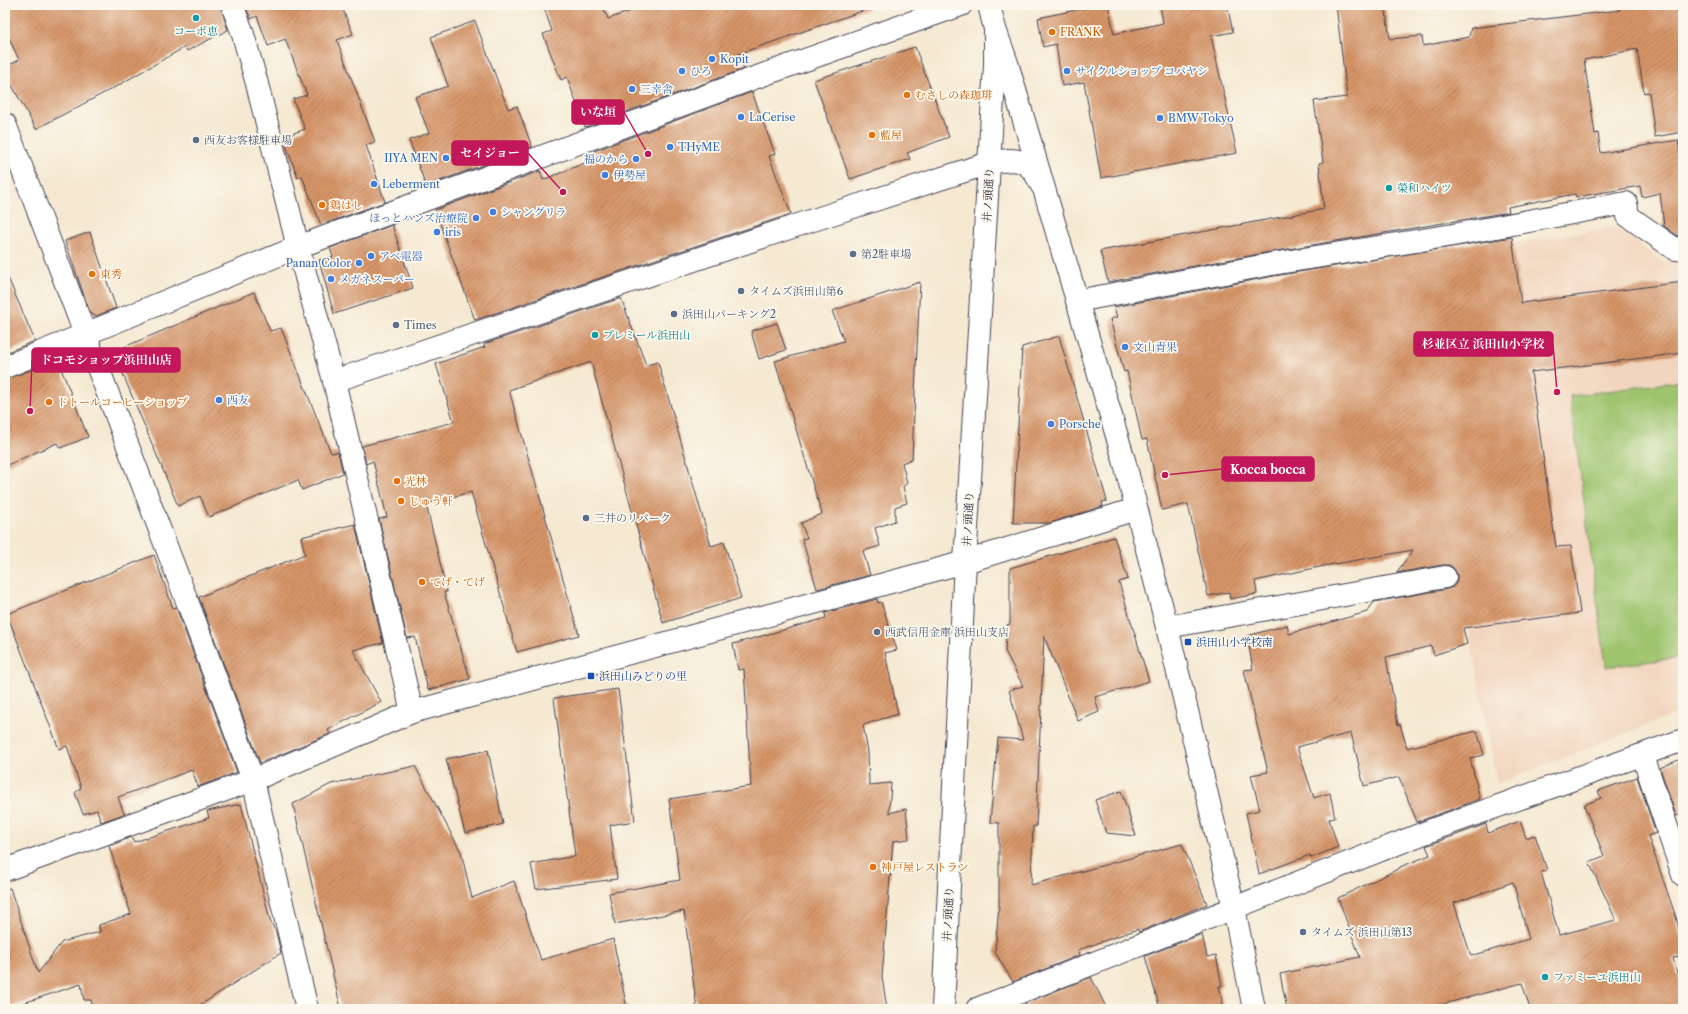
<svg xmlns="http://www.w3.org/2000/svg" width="1688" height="1014" font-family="'Libre Caslon Text','Noto Serif JP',serif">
<defs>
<pattern id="building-hatch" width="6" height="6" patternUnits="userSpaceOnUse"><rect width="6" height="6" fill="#d69468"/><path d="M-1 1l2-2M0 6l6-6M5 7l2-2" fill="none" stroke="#ad7857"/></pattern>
</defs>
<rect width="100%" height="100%" fill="#fbf7ec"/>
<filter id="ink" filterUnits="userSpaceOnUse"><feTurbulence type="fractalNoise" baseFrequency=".025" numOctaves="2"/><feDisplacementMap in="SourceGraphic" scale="8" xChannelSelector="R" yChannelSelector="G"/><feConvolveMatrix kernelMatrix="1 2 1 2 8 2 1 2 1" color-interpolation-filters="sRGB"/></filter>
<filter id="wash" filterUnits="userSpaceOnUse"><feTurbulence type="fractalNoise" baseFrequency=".012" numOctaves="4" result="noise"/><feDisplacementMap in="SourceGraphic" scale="16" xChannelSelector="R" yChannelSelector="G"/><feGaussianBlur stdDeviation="0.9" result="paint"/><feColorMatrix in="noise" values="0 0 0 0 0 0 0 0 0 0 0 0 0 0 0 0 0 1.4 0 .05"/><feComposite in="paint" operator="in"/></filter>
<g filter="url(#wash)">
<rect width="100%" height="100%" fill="#f5e9d2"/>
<path fill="#f2d5be" d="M1616,227L1663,262L1683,258V711L1497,784L1449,523L1412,259Z"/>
<path fill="#9fc46e" stroke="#607354" d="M1683,381V657L1606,667L1570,396Z"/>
<g id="blocks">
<g fill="url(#building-hatch)" fill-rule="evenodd">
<path d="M5,5H220L228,30L187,51L185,47L117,86L36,129L5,73V67L19,60L5,29Z"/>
<path d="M245,5H341L353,34L337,40L375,142L366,145L385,202L321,225L302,176L298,178L283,137L305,129L293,99L307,95L285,39L268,46L257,16L251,19Z"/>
<path d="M543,5H602L608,19L648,5H868V9L738,54L744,69L585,127L567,77L561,80L543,34L552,31Z"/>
<path d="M1099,5H1108L1114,34L1163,23L1160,5H1227L1233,32L1211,36L1237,153L1101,178L1084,82L1062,86L1056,44L1043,47L1038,18Z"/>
<path d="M1336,5H1385L1390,39L1422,36L1423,46L1469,37L1471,28L1620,10L1619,5H1683V132L1655,137L1649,92L1644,93L1637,49L1584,60L1595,134L1598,133L1601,153L1678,140L1683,170V236H1678L1664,226L1660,193L1642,197L1640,186L1576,197L1575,194L1508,207L1509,212L1270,252L1108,282L1100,251L1324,209L1319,163L1323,162L1314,101L1347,97Z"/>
<path d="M475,21L508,109L517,106L532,147L426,186L409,140L429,133L415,97L448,86L431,37Z"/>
<path d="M915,47L949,137L907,153L910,159L850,179L814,80Z"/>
<path d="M752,92L775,154L769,156L791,214L475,320L435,210L540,171L543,180L597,158L594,151Z"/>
<path d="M392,225L413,288L334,314L319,260L333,257L330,248Z"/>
<path d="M90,232L116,308L96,316L90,313L65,241Z"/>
<path d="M1512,237L1521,303L1683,282V353L1531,372L1556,547L1571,546L1580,613L1463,628L1467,644L1434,655L1431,646L1386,657L1398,725L1400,724L1407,748L1477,731L1484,755L1470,758L1480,799L1417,822L1399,777L1364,786L1351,733L1297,747L1314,798L1330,793L1335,818L1329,819L1338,847L1311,858L1310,855L1259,874L1246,813L1260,810L1251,775L1268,772L1244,670L1253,669L1247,636L1287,625L1289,634L1367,612L1374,602L1447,589L1453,587L1457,582V574L1454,569L1450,565H1443L1396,573L1413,550L1324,566L1255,581L1257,594L1230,599L1229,592L1208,596L1188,504L1162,510L1147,439L1142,440L1127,371L1124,372L1110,319L1117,317L1114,307L1274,276Z"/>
<path d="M5,271L35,341L5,353Z"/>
<path d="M920,282L912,459L902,463L907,483L903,487L907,503L895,507V521L875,528L880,546L863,551L870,575L817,589L802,539L807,538L801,523L822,514L775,361L844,341L832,311Z"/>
<path d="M254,292L270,331L281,328L331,453L338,452L343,473L302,490L298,480L209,517L200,496L178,506L117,360V350Z"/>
<path d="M621,298L646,365L658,362L711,546L724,542L741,598L663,623L591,362L509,390L579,635L517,652L471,492L426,504L447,592H444L470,679L428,690L415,637L407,638L379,519L387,517L373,461L366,464L362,446L454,422L436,364L485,347L484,344Z"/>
<path d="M777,323L786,350L759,359L751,331Z"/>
<path d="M1059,336L1107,501L1102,502L1103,506L1050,523H1013L1022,347Z"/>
<path d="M58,361L88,437L60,448L57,443L5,466V379Z"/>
<path d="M355,524L383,643L353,650L381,702L328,730L330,734L260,763L199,597L305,554L301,537Z"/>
<path d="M1114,537L1128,579L1119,582L1149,681L1095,697L1099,712L1078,721L1044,636L1036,827L1033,826L1031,885L1182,844L1207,904L1139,932L1138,929L1078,950L1080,955L1013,982L995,952L999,906V823L990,822L998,738L1023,740L1009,690L1023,686L1005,651L1007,625L1010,624V568Z"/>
<path d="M154,555L173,608L176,607L183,626L237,772L198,787L192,770L118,797L124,814L101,822L97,810L83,814L75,793L81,788L67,746L59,749L7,614Z"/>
<path d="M877,599L878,603L881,602L897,650L885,653L898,714L863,725L868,752L869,785L891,783L889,813L906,809L909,839L893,841L882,977L887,1009H697L684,911L615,924L609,893L680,880L669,799L751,786L744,669L738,670L733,644L826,618L825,613Z"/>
<path d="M618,689L635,821L610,825L617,879L536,889L531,864L575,856L554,698Z"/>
<path d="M488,750L503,824L465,833L446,759Z"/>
<path d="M1683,758V813L1676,816L1660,768Z"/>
<path d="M415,766L461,852L472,898L514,881L541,960L613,939L627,1009H341L293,804L331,784Z"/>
<path d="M1637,777L1656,833L1648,836L1676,917L1683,944V956L1673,958L1683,994V1009H1530L1522,983L1425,1009H1287L1280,974L1360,957L1338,898L1400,868V867L1430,855L1426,846L1486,824L1488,833L1520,821L1526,838L1535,835L1547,870L1541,872L1559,935L1616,920L1589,862L1604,856L1584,805L1601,798L1598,791ZM1513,882L1529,939L1471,956L1454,903Z"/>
<path d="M1121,791L1136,836L1106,833L1095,800Z"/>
<path d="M241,804L270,920L276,932L281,953L194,1009H93L91,1000H84L81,984L5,1009V889L10,888L38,973L62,942L100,932L99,925L131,914L109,846L132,837L134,842L209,818L207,811Z"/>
<path d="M1202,934L1207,957L1216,955L1222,986H1219L1224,1009H1160L1145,956Z"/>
<path d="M1091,977L1107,1009H1028L1025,1003Z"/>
</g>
</g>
</g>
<g filter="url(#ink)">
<use href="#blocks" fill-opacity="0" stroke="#424052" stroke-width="1"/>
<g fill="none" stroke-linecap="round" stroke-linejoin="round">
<g stroke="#424052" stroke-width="24">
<g id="minor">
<path d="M232,5L242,31L256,80L298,247L334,381L412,712"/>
<path d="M5,124L195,622L253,780L307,1009"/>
<path d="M1077,301L1272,264L1453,235L1626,203L1628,216L1675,249L1683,248"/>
<path d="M5,367L298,247L757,77L961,5"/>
<path d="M334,381L807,222L989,163C1018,157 1029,158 1042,186"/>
<path d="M1167,627L1445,577"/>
<path d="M1643,756L1683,875"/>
<path d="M5,870L253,780L412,712L965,562L1136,509"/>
</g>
</g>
<g stroke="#424052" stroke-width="24">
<g id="tertiary">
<path d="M996,32L1007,63L1124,460L1167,627L1234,908L1254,1009"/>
<path d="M977,1009L1437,828L1683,740"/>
</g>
</g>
<g stroke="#424052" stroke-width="24">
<path id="primary" d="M943,1009L965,562L995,65V29L989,5"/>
</g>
<use href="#minor" stroke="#fff" stroke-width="22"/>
<use href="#tertiary" stroke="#fff" stroke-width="22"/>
<use href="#primary" stroke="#fff" stroke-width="22"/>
</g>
</g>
<g fill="#0f9aa8" stroke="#fbf7ec" stroke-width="1.5">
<circle cx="196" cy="18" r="4"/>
<circle cx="1389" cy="188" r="4"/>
<circle cx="595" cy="335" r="4"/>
<circle cx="1545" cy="977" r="4"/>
</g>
<g fill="#e8710a" stroke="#fbf7ec" stroke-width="1.5">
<circle cx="1052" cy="32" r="4"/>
<circle cx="907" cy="95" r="4"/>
<circle cx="872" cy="135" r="4"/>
<circle cx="322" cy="205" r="4"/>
<circle cx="92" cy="274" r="4"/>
<circle cx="49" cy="402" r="4"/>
<circle cx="397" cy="481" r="4"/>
<circle cx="401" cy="501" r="4"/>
<circle cx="422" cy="582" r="4"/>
<circle cx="873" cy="867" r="4"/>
</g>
<g fill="#3f7fe0" stroke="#fbf7ec" stroke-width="1.5">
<circle cx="712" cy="59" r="4"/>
<circle cx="682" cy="71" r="4"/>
<circle cx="1067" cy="71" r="4"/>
<circle cx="632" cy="89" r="4"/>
<circle cx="741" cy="117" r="4"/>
<circle cx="1160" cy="118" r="4"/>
<circle cx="670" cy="147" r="4"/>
<circle cx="446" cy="158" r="4"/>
<circle cx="636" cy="159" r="4"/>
<circle cx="605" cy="175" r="4"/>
<circle cx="374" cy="184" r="4"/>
<circle cx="493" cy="212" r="4"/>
<circle cx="476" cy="218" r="4"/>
<circle cx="437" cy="232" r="4"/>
<circle cx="371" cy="256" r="4"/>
<circle cx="359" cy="263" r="4"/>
<circle cx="331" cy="279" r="4"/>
<circle cx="1125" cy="347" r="4"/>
<circle cx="219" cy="400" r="4"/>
<circle cx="1051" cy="424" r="4"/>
</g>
<g fill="#5c6f8a" stroke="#fbf7ec" stroke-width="1.5">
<circle cx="196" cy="140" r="4"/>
<circle cx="853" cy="254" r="4"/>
<circle cx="741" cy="291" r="4"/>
<circle cx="674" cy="314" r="4"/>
<circle cx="396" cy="325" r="4"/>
<circle cx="586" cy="518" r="4"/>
<circle cx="877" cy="632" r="4"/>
<circle cx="1303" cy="932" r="4"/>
</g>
<g fill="#1a4fb4" stroke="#fbf7ec" stroke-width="1.5">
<rect x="1184" y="638" width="8" height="8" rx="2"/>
<rect x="587" y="672" width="8" height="8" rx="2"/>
</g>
<g text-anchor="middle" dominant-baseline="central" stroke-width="3.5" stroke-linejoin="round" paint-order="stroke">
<g font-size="11" fill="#0d838f" stroke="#fbf7ec" text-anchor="start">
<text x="196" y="31" text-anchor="middle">コーポ恵</text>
<text x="1397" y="188">榮和ハイツ</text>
<text x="603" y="335">プレミール浜田山</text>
<text x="1553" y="977">ファミーユ浜田山</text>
</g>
<g font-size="11" fill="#c56008" stroke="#fbf7ec" text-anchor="start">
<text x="1060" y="32">FRANK</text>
<text x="915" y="95">むさしの森珈琲</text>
<text x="880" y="135">藍屋</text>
<text x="330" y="205">鶏はし</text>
<text x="100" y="274">東秀</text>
<text x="57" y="402">ドトールコーヒーショップ</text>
<text x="405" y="481">光林</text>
<text x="409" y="501">じゅう軒</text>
<text x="430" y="582">てげ・てげ</text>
<text x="881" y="867">神戸屋レストラン</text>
</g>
<g font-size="11" fill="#366cbe" stroke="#fbf7ec" text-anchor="start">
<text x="720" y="59">Kopit</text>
<text x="690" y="71">ひろ</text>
<text x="1075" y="71">サイクルショップ コバヤシ</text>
<text x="640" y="89">三幸舎</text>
<text x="749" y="117">LaCerise</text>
<text x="1168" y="118">BMW Tokyo</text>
<text x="678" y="147">THyME</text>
<text x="438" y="158" text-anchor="end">IIYA MEN</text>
<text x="628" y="159" text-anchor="end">福のから</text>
<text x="613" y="175">伊勢屋</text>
<text x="382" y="184">Leberment</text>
<text x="501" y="212">シャングリラ</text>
<text x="468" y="218" text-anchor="end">ほっとハンズ治療院</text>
<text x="445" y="232">iris</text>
<text x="379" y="256">アベ電器</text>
<text x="351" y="263" text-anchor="end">Panan Color</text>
<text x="339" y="279">メガネスーパー</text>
<text x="1133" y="347">文山青果</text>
<text x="227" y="400">西友</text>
<text x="1059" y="424">Porsche</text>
</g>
<g font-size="11" fill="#4e5e75" stroke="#fbf7ec" text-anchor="start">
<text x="204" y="140">西友お客様駐車場</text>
<text x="861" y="254">第2駐車場</text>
<text x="749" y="291">タイムズ浜田山第6</text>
<text x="682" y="314">浜田山パーキング2</text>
<text x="404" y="325">Times</text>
<text x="594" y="518">三井のリパーク</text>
<text x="885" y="632">西武信用金庫 浜田山支店</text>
<text x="1311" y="932">タイムズ 浜田山第13</text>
</g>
<g font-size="11" fill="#22223b" stroke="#fbf7ec">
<text transform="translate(988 195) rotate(-87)">井ノ頭通り</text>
<text transform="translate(968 519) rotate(-87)">井ノ頭通り</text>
<text transform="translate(948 914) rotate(-87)">井ノ頭通り</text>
</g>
<g font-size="11" fill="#164399" stroke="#fbf7ec" text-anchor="start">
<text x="1196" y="642">浜田山小学校南</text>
<text x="599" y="676">浜田山みどりの里</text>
</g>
</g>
<path fill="none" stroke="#c2185b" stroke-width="1.5" d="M648 154L624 112M563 192L528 153M1557 392L1553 344M30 411L32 360M1165 475L1222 469"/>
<g fill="#c2185b" stroke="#fbf7ec" stroke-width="1.5">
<circle cx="648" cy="154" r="4"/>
<circle cx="563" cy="192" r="4"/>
<circle cx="1557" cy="392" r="4"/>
<circle cx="30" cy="411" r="4"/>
<circle cx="1165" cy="475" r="4"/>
</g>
<g fill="#c2185b" stroke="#c2185b" stroke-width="1.5">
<rect x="572" y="100" width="52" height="24" rx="4"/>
<rect x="452" y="141" width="76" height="24" rx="4"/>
<rect x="1414" y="332" width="139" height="24" rx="4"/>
<rect x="32" y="348" width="148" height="24" rx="4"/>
<rect x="1222" y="457" width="92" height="24" rx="4"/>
</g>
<g font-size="12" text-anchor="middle" font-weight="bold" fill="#fff">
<text x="598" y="116">いな垣</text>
<text x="490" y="157">セイジョー</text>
<text x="1483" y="348">杉並区立 浜田山小学校</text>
<text x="106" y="364">ドコモショップ浜田山店</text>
<text x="1268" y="474">Kocca bocca</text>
</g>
<rect width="1688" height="1014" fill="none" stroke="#fbf7ec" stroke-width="20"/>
</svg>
